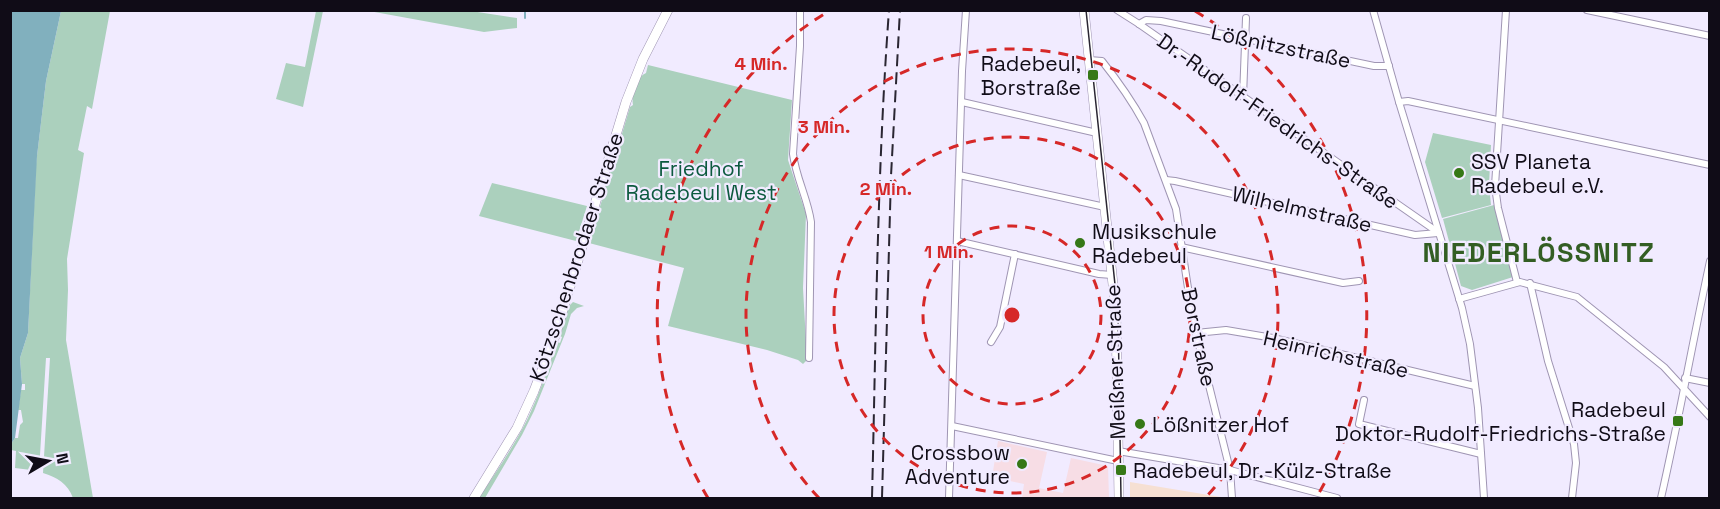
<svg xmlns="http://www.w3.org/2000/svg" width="1720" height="509" font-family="'Space Grotesk',sans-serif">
<rect width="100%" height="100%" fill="#f1ebff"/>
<path fill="#f7dde5" d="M998,441L1047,452L1039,488L1063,493L1071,458L1108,466L1109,498H1022L1024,484L992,477Z"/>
<path fill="#f6e0d3" d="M1130,482L1227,498H1130Z"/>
<g fill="#abd0bd">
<path d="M61,11H110L92,109L87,106L78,150L84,153L67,259L68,290L66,340L93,498H73C68,484 57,477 43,473L50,358H46L39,471L15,468L16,451L11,450V444L15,438H18L20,425L23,422L21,410H18L21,390H25V384H22L20,358L28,333L36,164L46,81Z"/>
<path d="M316,11H323L303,107L276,99L286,63L305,67Z"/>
<path d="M369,11H471L517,18V28L484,32Z"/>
<path d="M648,65L792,100L788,160L806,214L803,288L807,360L803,364L798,360L767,350L668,326L684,268L589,243L630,107L633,105C631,95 636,77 646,73Z"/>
<path d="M1433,133L1491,145L1489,185L1491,205L1442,218L1425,162Z"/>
<path d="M492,183L587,206L576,241L479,216Z"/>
<path d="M1494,205L1513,277L1472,290L1461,286L1443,219Z"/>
<path d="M573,302L584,306L577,308L571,314L565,334L534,411L522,435L485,498H479C495,473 513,448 527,420C539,395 548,368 558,342L560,343L562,337L560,336L569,306Z"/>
</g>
<path fill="#81b0be" d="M11,10L61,11L46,81L37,156L28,333L20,358L22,384L15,438L11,444Z"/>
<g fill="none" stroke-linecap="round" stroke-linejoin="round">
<path stroke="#81b0be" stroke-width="2" d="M525,10V18"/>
<g stroke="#9f95b3" stroke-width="8">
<g id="street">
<path d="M800,10V46L793,154C796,178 808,199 811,222L809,358"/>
<path d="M1117,10L1139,24L1439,233"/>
<path d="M1373,10L1399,102L1462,308L1470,344L1478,408L1484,498"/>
<path d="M1506,10L1495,186L1498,208L1517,282"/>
<path d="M1587,10L1710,36"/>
<path d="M1139,24L1146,20L1161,21L1374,66H1389"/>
<path d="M1089,60L1102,61C1118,81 1132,101 1144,123L1176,209L1193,321L1230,470L1232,498"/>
<path d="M1243,97L1246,18"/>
<path d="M962,102L1097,133"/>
<path d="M1399,102L1408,101L1710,165"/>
<path d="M959,175L1105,207"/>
<path d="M1166,180L1175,181L1415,235L1438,233"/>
<path d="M957,241L1099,274L1112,275"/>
<path d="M1181,247L1343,283L1359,281"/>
<path d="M1530,283L1548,361L1574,444L1576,463L1572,498"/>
<path d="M1459,299L1520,282L1577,297L1664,367L1710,417"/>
<path d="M1196,333L1226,330L1273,338L1475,386"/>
<path d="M991,342L1000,327L1015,254"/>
<path d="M1685,378L1710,383"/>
<path d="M1364,400L1359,424L1481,454"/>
<path d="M952,426L1118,461"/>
<path d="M1118,451L1230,470L1337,498"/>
<path d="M949,498L962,71L966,10"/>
<path d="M1661,498C1679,419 1693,340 1710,261"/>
</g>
</g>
<g stroke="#9f95b3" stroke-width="10">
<g id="secondary">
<path d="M1084,10L1116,313L1119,498"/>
<path d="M474,498L517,428L534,391L555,336L626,102L643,59L668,10"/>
</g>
</g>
<use href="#street" stroke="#fff" stroke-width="6"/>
<use href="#secondary" stroke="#fff" stroke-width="9"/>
<path stroke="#2a2632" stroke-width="1.5" d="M1086,10L1118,313L1121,498"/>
<g stroke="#2a2632" stroke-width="2" stroke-dasharray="12 6" stroke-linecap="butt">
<path d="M872,498C876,336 877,173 889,10"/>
<path d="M882,498L891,176L900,10"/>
</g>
</g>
<g fill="none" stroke="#d62828" stroke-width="3" stroke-dasharray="10 8">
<circle cx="1012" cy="315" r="89"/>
<circle cx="1012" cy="315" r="178"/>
<path d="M819 498A266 266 0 1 1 1205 498"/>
<path d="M708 498A355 355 0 0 1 829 11M1195 11A355 355 0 0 1 1316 498"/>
</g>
<g fill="#367817" stroke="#f1ebff" stroke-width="2">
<rect x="1087" y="69" width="12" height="12" rx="3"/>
<circle cx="1459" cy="173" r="6"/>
<circle cx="1080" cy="243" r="6"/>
<rect x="1672" y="415" width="12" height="12" rx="3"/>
<circle cx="1140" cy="424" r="6"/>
<circle cx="1022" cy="464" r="6"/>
<rect x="1115" y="464" width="12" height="12" rx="3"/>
</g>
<g text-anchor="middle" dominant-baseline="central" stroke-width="4.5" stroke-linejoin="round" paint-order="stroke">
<g font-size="21" fill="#100c17" stroke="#f1ebff">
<text transform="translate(1281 46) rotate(12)">Lößnitzstraße</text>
<text transform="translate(1278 121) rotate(35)">Dr.-Rudolf-Friedrichs-Straße</text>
<text transform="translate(1302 209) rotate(13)">Wilhelmstraße</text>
<text transform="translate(576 257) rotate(-72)">Kötzschenbrodaer Straße</text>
<text transform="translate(1199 337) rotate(78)">Borstraße</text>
<text transform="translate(1336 354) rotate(13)">Heinrichstraße</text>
<text transform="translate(1115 362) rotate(-92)">Meißner Straße</text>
</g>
<g font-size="21" fill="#100c17" stroke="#f1ebff" text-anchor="start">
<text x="1081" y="63" text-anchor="end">Radebeul,<tspan x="1081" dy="24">Borstraße</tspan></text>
<text x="1471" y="161">SSV Planeta<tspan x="1471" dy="24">Radebeul e.V.</tspan></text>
<text x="1092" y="231">Musikschule<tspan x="1092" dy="24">Radebeul</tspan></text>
<text x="1666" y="409" text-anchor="end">Radebeul<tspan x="1666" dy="24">Doktor-Rudolf-Friedrichs-Straße</tspan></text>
<text x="1152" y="424">Lößnitzer Hof</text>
<text x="1010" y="452" text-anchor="end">Crossbow<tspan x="1010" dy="24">Adventure</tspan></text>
<text x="1133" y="470">Radebeul, Dr.-Külz-Straße</text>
</g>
<g font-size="21" fill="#0c5a3f" stroke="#f1ebff">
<text x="701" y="168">Friedhof<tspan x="701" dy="24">Radebeul West</tspan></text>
</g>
<g font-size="27" font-weight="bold" letter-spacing="1.5" fill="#335e23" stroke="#f1ebff">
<text x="1539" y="252">NIEDERLÖSSNITZ</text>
</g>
</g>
<circle cx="1012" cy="315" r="9" fill="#d62828" stroke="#f1ebff" stroke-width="3"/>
<g font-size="18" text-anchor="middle" font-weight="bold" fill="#d62828" stroke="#f1ebff" stroke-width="4.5" stroke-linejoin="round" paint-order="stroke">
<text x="761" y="70">4 Min.</text>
<text x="824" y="133">3 Min.</text>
<text x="886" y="195">2 Min.</text>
<text x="949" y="258">1 Min.</text>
</g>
<rect width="1720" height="509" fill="none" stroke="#100c17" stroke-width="24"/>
<g transform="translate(48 461) rotate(80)" stroke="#f1ebff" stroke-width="4.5" paint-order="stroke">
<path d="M0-4.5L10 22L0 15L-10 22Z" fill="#100c17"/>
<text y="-9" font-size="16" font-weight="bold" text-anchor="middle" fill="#100c17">N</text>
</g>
</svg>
